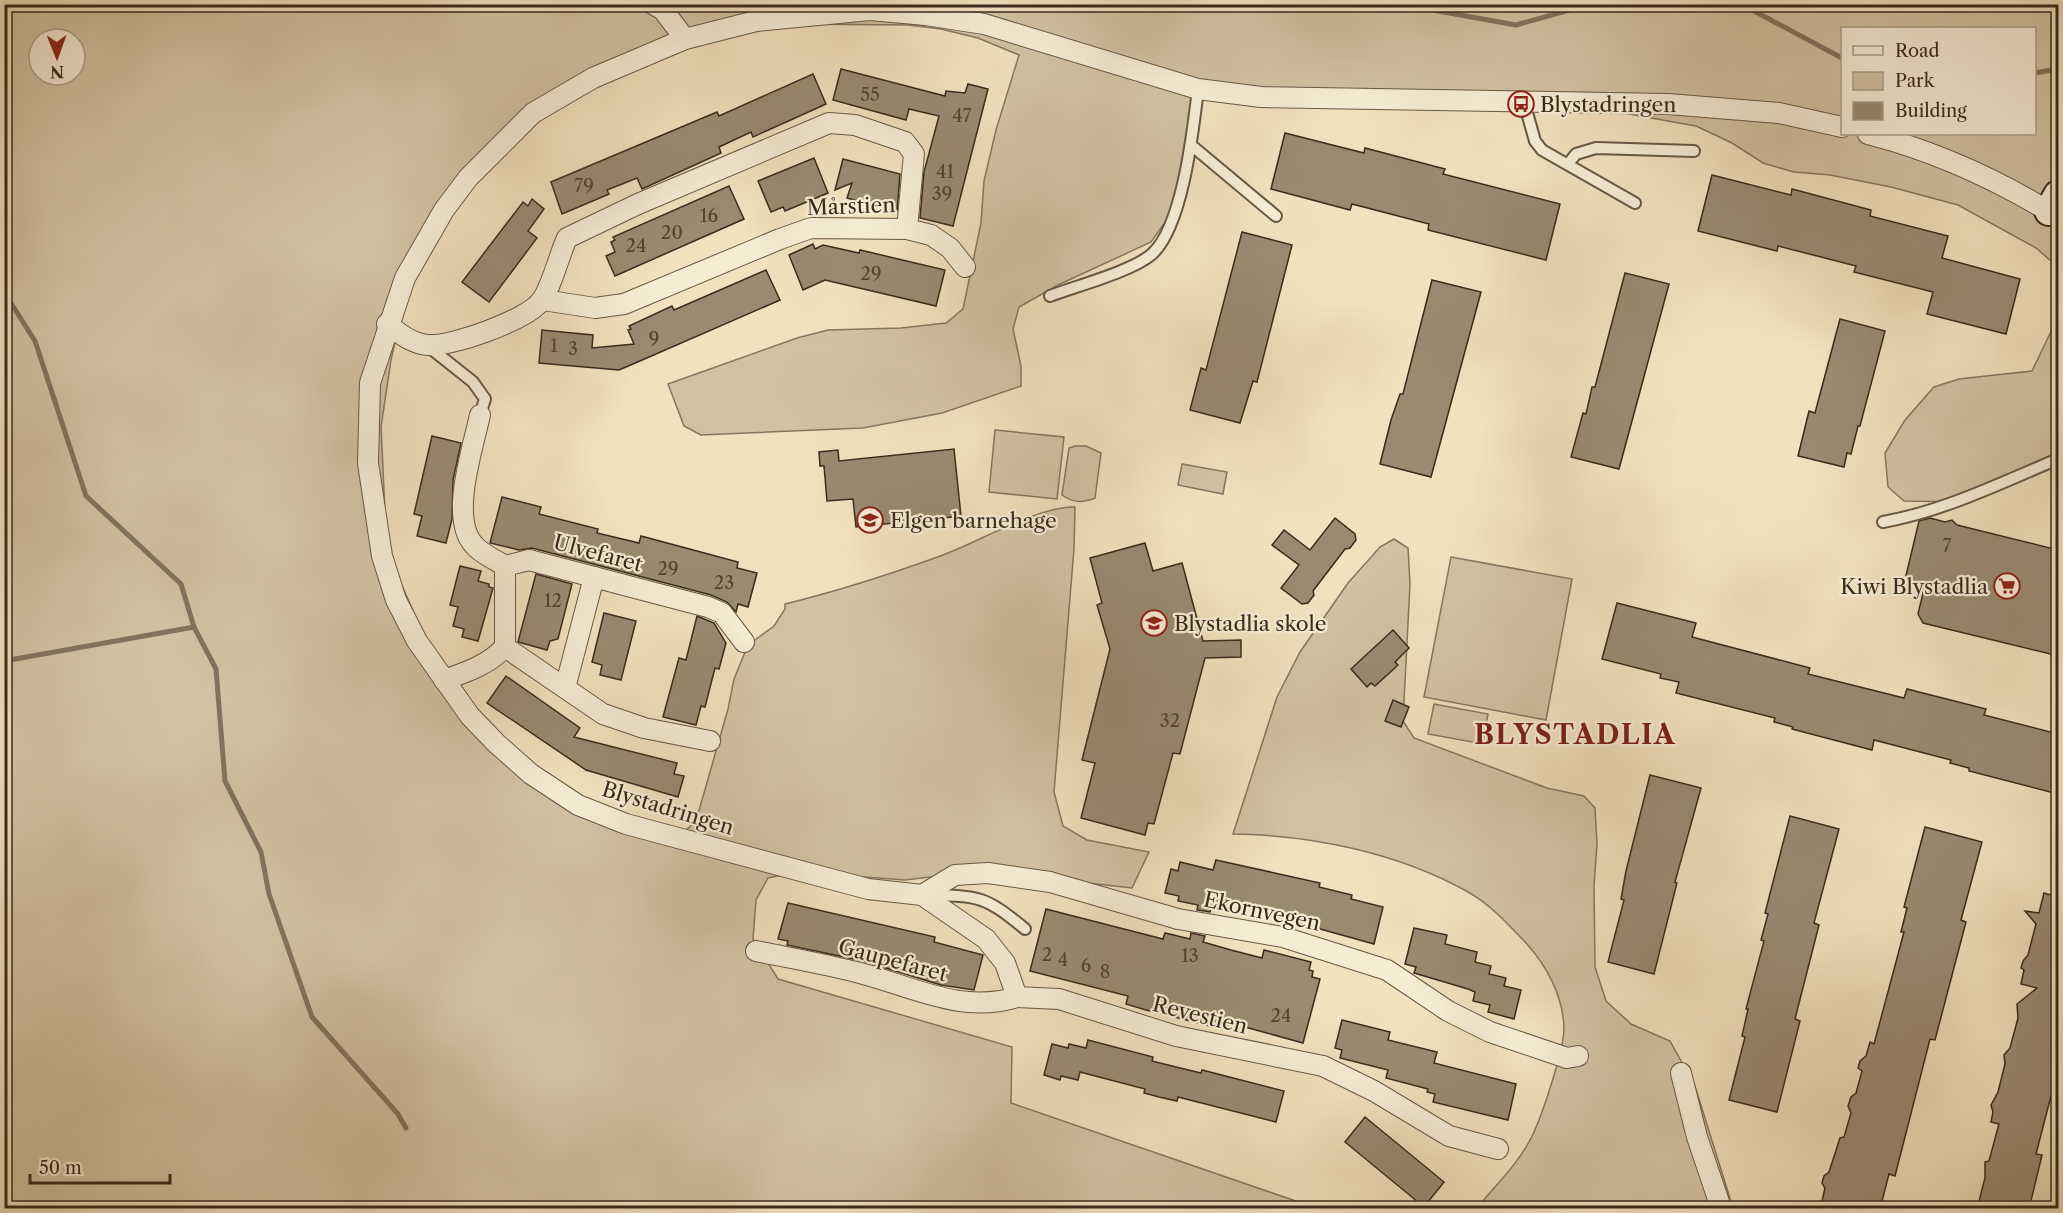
<svg xmlns="http://www.w3.org/2000/svg" width="2063" height="1213" font-family="'Libre Caslon Text',serif">
<rect width="100%" height="100%" fill="#f1e1bd"/>
<filter id="stains"><feTurbulence type="fractalNoise" baseFrequency=".00333" numOctaves="4"/><feColorMatrix values="0 0 0 0 .2 0 0 0 0 .09 0 0 0 0 .02 0 0 0 .5 -.17"/></filter>
<radialGradient id="worn" r=".72"><stop offset=".6" stop-color="#630" stop-opacity="0"/><stop offset="1" stop-color="#630" stop-opacity=".3"/></radialGradient>
<g fill="#d2c2a2" stroke="#86765f" stroke-width="1.5" fill-rule="evenodd">
<path d="M5,5H2058V267L2036,248L1958,205L1891,187L1830,175L1794,172L1763,163L1732,143L1696,126L1590,107L1215,88L1201,100L1171,214L1151,242L1058,285L1019,307L1013,329L1021,366V386L942,413L863,428L701,435L684,426L668,384L797,338L828,330L901,328L946,323L963,309L981,223L984,181L996,130L1019,55L978,38L941,29L908,25L793,24L726,37L622,69L554,108L475,174L409,279L391,360L381,427L386,534L399,579L434,658L533,785L678,837L696,821L728,709L734,679L748,645L774,626L785,609V604C838,591 891,574 943,555C979,542 1038,506 1075,507L1074,549L1054,792L1063,826L1087,840L1149,852L1132,888L1078,882L947,875L905,880L796,872L768,878L756,900L753,939L778,979L1012,1047L1011,1103L1316,1208H5ZM1842,28H2034V134H1842ZM39,39H75V75H39Z"/>
<path d="M2058,317V457L1966,502L1904,501L1888,487L1885,453L1905,420L1934,387L1959,379L2032,371Z"/>
<path d="M995,430L1064,437L1057,499L989,492Z"/>
<path d="M1075,446H1086L1101,453L1095,498C1083,503 1073,503 1062,495L1069,448Z"/>
<path d="M1182,464L1227,472L1223,494L1178,485Z"/>
<path d="M1394,539L1408,548L1410,584L1403,721L1414,738L1547,788L1584,796L1595,808L1597,844L1594,886L1595,967L1606,1001L1631,1024L1670,1041L1695,1086L1733,1208H1477C1494,1187 1517,1165 1530,1140C1541,1120 1564,1050 1564,1028C1563,996 1547,966 1526,943C1509,925 1490,904 1468,892C1399,853 1312,835 1233,834L1277,697L1300,652L1348,583L1380,547Z"/>
<path d="M1451,557L1572,579L1546,720L1424,697Z"/>
<path d="M1434,704L1488,714L1483,744L1428,734Z"/>
</g>
<g fill="none" stroke-linecap="round" stroke-linejoin="round">
<g stroke="#83735c" stroke-width="5">
<path d="M1399,4L1516,25L1591,4"/>
<path d="M1741,4L1842,58"/>
<path d="M2034,73L2058,69"/>
<path d="M4,292L35,341L86,496L181,584L194,627L216,669L225,781L261,852L269,894L312,1017L398,1114L406,1128"/>
<path d="M4,661L194,627"/>
</g>
</g>
<g fill="#998a70" stroke="#3a2b1c" stroke-width="1.5">
<path d="M841,69L945,96L946,91L965,93L968,84L988,89L953,226L920,218L924,172L939,116L909,109L906,120L833,100Z"/>
<path d="M813,74L826,104L753,137L751,132L719,147L721,153L642,189L637,178L607,190L609,194L562,214L551,182L717,112L719,116Z"/>
<path d="M1285,133L1364,153L1365,148L1445,169L1443,174L1560,204L1546,260L1428,230L1429,224L1352,204L1350,210L1271,189Z"/>
<path d="M814,158L828,193L785,211L783,207L771,212L758,181Z"/>
<path d="M843,159L900,174L897,212L847,198L852,183L835,190Z"/>
<path d="M1712,175L1791,195L1792,189L1871,210L1870,216L1948,236L1942,258L2020,279L2006,334L1927,314L1933,292L1854,272L1856,266L1778,246L1777,251L1698,231Z"/>
<path d="M729,186L744,219L615,276L606,256L615,252L611,242L615,240L613,237Z"/>
<path d="M532,199L544,209L528,231L537,238L489,302L462,282L523,202L528,206Z"/>
<path d="M1242,232L1292,245L1257,382L1253,381L1240,423L1190,410L1201,368L1206,370Z"/>
<path d="M813,244L815,249L823,245L859,253L860,250L945,270L936,306L825,280L803,290L789,255Z"/>
<path d="M766,270L780,300L633,364L619,370L539,363L542,330L593,335L592,348L634,344L628,330L631,329L629,326L672,306L674,310Z"/>
<path d="M1625,273L1669,284L1619,469L1571,457L1583,413L1586,414L1592,387H1595Z"/>
<path d="M1432,280L1481,292L1431,477L1380,464L1391,420L1400,394H1403Z"/>
<path d="M1840,319L1885,331L1860,426H1858L1851,454L1847,453L1844,467L1798,456L1809,411L1815,413Z"/>
<path d="M432,436L461,443L453,480L452,519L446,543L417,536L422,516L414,514Z"/>
<path d="M954,449L961,516L856,527L853,499L827,501L824,466H820L819,452L838,450L839,461Z"/>
<path d="M502,497L541,507L539,514L598,529L597,533L639,543L641,536L738,562L737,568L757,573L748,607L738,604L736,612L727,602L711,595L532,548L519,550L490,543Z"/>
<path d="M1335,518L1355,534L1356,540L1350,548L1345,549L1313,591L1314,595L1308,603L1302,604L1281,588L1299,565L1272,545L1284,530L1310,550Z"/>
<path d="M1930,518L1945,522L1952,520L1957,525L2058,550V640L2055,655L1923,623L1918,614L1924,589L1904,584L1919,521Z"/>
<path d="M1145,543L1153,571L1182,563L1203,641L1241,640V657L1205,658L1180,754L1173,753L1154,824L1148,823L1145,835L1081,818L1095,763L1082,760L1110,649L1097,605L1102,603L1090,558Z"/>
<path d="M460,566L481,571L478,581L489,584V587L493,588L478,641L462,637L464,629L453,626L458,607L450,605Z"/>
<path d="M536,574L572,584L558,639L550,641L547,650L518,642Z"/>
<path d="M1617,603L1696,623L1692,637L1810,668L1808,674L1904,698L1907,689L1986,709L1984,715L2058,734V794L1969,771V768L1950,763L1951,760L1874,740L1872,750L1792,729L1793,727L1774,722L1775,718L1676,693L1679,682L1660,678L1661,674L1602,659Z"/>
<path d="M604,613L636,621L621,680L600,675L602,665L592,662Z"/>
<path d="M697,616L714,623L726,643L719,669L715,668L705,707L701,706L696,725L663,717L679,658L686,660Z"/>
<path d="M1393,630L1409,648L1395,662L1398,665L1375,686L1371,683L1367,687L1351,669Z"/>
<path d="M506,676L580,728L574,737L677,763L674,774L684,776L678,797L586,770L487,703Z"/>
<path d="M1393,700L1409,707L1401,727L1385,721Z"/>
<path d="M1650,775L1701,788L1675,882L1677,883L1654,974L1608,962L1624,900L1621,899L1626,871Z"/>
<path d="M1790,816L1839,829L1814,923L1819,925L1795,1019L1800,1021L1777,1112L1729,1100L1745,1037L1742,1036L1748,1009H1746L1764,941L1761,940L1768,914L1765,913Z"/>
<path d="M1925,827L1982,842L1961,920L1966,922L1935,1040L1930,1039L1895,1176L1889,1174L1880,1209H1820L1825,1188L1822,1183L1824,1176L1829,1172L1840,1138L1844,1137L1851,1113L1848,1106L1851,1097L1856,1093L1862,1071L1858,1068L1860,1061L1866,1056L1870,1042L1874,1044L1904,932H1901L1907,908L1904,907Z"/>
<path d="M1216,860L1320,883L1319,887L1352,895L1351,899L1383,907L1374,944L1277,917L1278,913L1223,901L1222,907L1212,905L1210,912L1197,910L1198,905L1178,901L1179,896L1165,893L1171,869L1178,871L1180,862L1213,870Z"/>
<path d="M2044,893L2058,897V1069L2036,1154L2042,1155L2029,1209H1977L1985,1178V1162L1989,1161L1999,1124L1991,1122L1993,1112L1991,1105L1998,1092L2005,1064L2004,1055L2010,1048L2018,1018L2017,1004L2037,988L2021,984L2024,970L2021,968L2023,961L2028,955L2036,924L2025,911L2039,913Z"/>
<path d="M788,903L935,937L934,942L983,955L974,990L941,985L863,961L787,945L788,941L778,939Z"/>
<path d="M1046,909L1163,939L1165,933L1190,939L1191,933L1205,936L1203,942L1231,950L1262,958L1264,950L1311,962L1309,970L1313,971L1312,977L1320,979L1303,1043L1245,1027L1243,1034L1146,1010L1126,1004L1128,996L1030,971Z"/>
<path d="M1414,928L1447,935L1445,944L1477,952L1475,962L1491,966L1489,974L1506,978L1504,986L1521,990L1514,1019L1488,1012L1490,1005L1473,1001L1475,992L1468,989L1414,973L1416,967L1405,964Z"/>
<path d="M1342,1020L1390,1032L1388,1040L1437,1052L1434,1063L1516,1084L1508,1120L1433,1102L1435,1094L1427,1092L1428,1089L1386,1078L1388,1070L1340,1058L1342,1050L1335,1048Z"/>
<path d="M1088,1040L1153,1057L1152,1061L1168,1065L1201,1073L1202,1070L1284,1091L1276,1122L1178,1097L1177,1101L1159,1097L1144,1093L1145,1089L1080,1072L1078,1080L1061,1076L1060,1080L1044,1075L1052,1044L1068,1048L1069,1044L1086,1048Z"/>
<path d="M1365,1117L1444,1182L1424,1207L1345,1142Z"/>
</g>
<g fill="none" stroke-linecap="round" stroke-linejoin="round">
<g stroke="#685844" stroke-width="14">
<g id="service">
<path d="M1524,102L1535,141L1542,150L1635,203"/>
<path d="M1191,145L1276,216"/>
<path d="M1568,164L1576,154L1596,148L1694,151"/>
<path d="M1050,296C1076,286 1133,271 1152,254C1183,226 1193,130 1198,89"/>
<path d="M429,347L473,382L485,399L480,415"/>
<path d="M1883,522C1944,511 2001,483 2058,459"/>
<path d="M928,895C980,896 985,896 1025,929"/>
</g>
</g>
<g stroke="#685844" stroke-width="22">
<g id="minor">
<path d="M653,4L663,10L685,39"/>
<path d="M1868,134C1935,151 2000,181 2058,217"/>
<path d="M543,300L595,308L624,304L780,239L811,228L907,229L931,235L950,248L965,267"/>
<path d="M387,324C399,333 412,344 428,345C451,347 527,320 541,301C550,291 560,253 567,238L638,204L829,123L855,125L905,142L914,154L907,229"/>
<path d="M480,415C473,448 449,518 474,545C481,554 496,560 505,566"/>
<path d="M444,680C467,672 488,665 505,647"/>
<path d="M565,688L594,577"/>
<path d="M710,741L644,728L603,714L505,647V566L529,560L708,607L722,613L744,642"/>
<path d="M922,895L955,875L988,873L1050,882L1178,919L1283,937L1387,970L1448,1011L1490,1032L1567,1058L1578,1056"/>
<path d="M756,951C790,958 826,964 860,973C914,987 961,1014 1017,997"/>
<path d="M1681,1073L1697,1137L1721,1208"/>
<path d="M1498,1149L1449,1136L1374,1091L1323,1066L1176,1036L1059,999L1017,997L1005,963L986,939L922,895L868,889L626,824L578,805L531,774L496,743L470,716L417,641L396,600L382,556L368,463L370,383L405,278L444,210L468,178L533,113L593,78L685,39L756,21L870,10L926,15L984,24L1198,89L1261,97L1668,104L1779,113L1842,127"/>
</g>
</g>
<g stroke="#3a2b1c" stroke-width="32">
<path id="secondary" d="M2049,211L2058,195"/>
</g>
<use href="#service" stroke="#f6ecd4" stroke-width="10"/>
<use href="#minor" stroke="#f6ecd4" stroke-width="20"/>
<use href="#secondary" stroke="#f6ecd4" stroke-width="28"/>
</g>
<defs>
<g id="bus-ring" transform="scale(1.35)"><circle r="9.5" fill="#f6ecd4" stroke="#8f2418" stroke-width="1.5"/><path d="M-5-6H5V4H4V6H2V4H-2V6H-4V4H-5ZM-3.5-4V0h7V-4ZM-3.5 1.2v1.5H-2V1.2ZM2 1.2v1.5H3.5V1.2Z" fill="#8f2418"/></g>
<g id="school-ring" transform="scale(1.35)"><circle r="9.5" fill="#f6ecd4" stroke="#8f2418" stroke-width="1.5"/><path d="M0-5L7-2L0 1L-7-2ZM-4 1L0 2.5L4 1V4Q0 6-4 4Z" fill="#8f2418"/></g>
<g id="supermarket-ring" transform="scale(1.35)"><circle r="9.5" fill="#f6ecd4" stroke="#8f2418" stroke-width="1.5"/><path d="M-6-5.5h2.5l.6 2H6L4.5 2H-2.5L-4.4-4H-6ZM-1.5 3.2a1.3 1.3 0 1 0 .1 0ZM3 3.2a1.3 1.3 0 1 0 .1 0Z" fill="#8f2418"/></g>
</defs>
<g fill-rule="evenodd">
<use href="#bus-ring" x="1521" y="104"/>
<use href="#school-ring" x="870" y="520"/>
<use href="#supermarket-ring" x="2007" y="586"/>
<use href="#school-ring" x="1154" y="623"/>
</g>
<g text-anchor="middle" dominant-baseline="central" stroke-width="4.5" stroke-linejoin="round" paint-order="stroke">
<g font-size="18" fill="#524331">
<text x="870" y="95">55</text>
<text x="962" y="116">47</text>
<text x="945" y="172">41</text>
<text x="584" y="186">79</text>
<text x="942" y="194">39</text>
<text x="709" y="216">16</text>
<text x="672" y="233">20</text>
<text x="636" y="246">24</text>
<text x="871" y="274">29</text>
<text x="654" y="339">9</text>
<text x="554" y="346">1</text>
<text x="573" y="349">3</text>
<text x="1947" y="546">7</text>
<text x="668" y="569">29</text>
<text x="724" y="583">23</text>
<text x="553" y="601">12</text>
<text x="1170" y="721">32</text>
<text x="1047" y="955">2</text>
<text x="1190" y="956">13</text>
<text x="1063" y="960">4</text>
<text x="1086" y="966">6</text>
<text x="1105" y="972">8</text>
<text x="1281" y="1016">24</text>
</g>
<g font-size="21" fill="#3a2b1c" stroke="#f6ecd4" text-anchor="start">
<text x="1540" y="104">Blystadringen</text>
<text x="890" y="520">Elgen barnehage</text>
<text x="1988" y="586" text-anchor="end">Kiwi Blystadlia</text>
<text x="1174" y="623">Blystadlia skole</text>
</g>
<g font-size="21" fill="#3a2b1c" stroke="#f6ecd4">
<text transform="translate(851 206) rotate(-2)">Mårstien</text>
<text transform="translate(598 553) rotate(15)">Ulvefaret</text>
<text transform="translate(668 808) rotate(17)">Blystadringen</text>
<text transform="translate(1262 911) rotate(12)">Ekornvegen</text>
<text transform="translate(893 960) rotate(15)">Gaupefaret</text>
<text transform="translate(1200 1015) rotate(14)">Revestien</text>
</g>
<g font-size="27" font-weight="bold" letter-spacing="1.5" fill="#7a1f14" stroke="#f6ecd4">
<text x="1575" y="734">BLYSTADLIA</text>
</g>
</g>
<rect width="2063" height="1213" fill="none" stroke="#f1e1bd" stroke-width="24"/>
<rect x="6" y="6" width="2051" height="1201" fill="none" stroke="#3a2b1c" stroke-width="3"/>
<rect x="12" y="12" width="2039" height="1189" fill="none" stroke="#3a2b1c" stroke-width="1.5"/>
<rect x="1841" y="27" width="195" height="108" fill="#f6ecd4" stroke="#ab9f8a" stroke-width="1.5"/>
<rect x="1853" y="46" width="30" height="9" fill="#f6ecd4" stroke="#ab9f8a" stroke-width="1.5"/>
<text x="1895" y="57" font-size="18" fill="#3a2b1c">Road</text>
<rect x="1853" y="72" width="30" height="18" fill="#d2c2a2" stroke="#ab9f8a" stroke-width="1.5"/>
<text x="1895" y="87" font-size="18" fill="#3a2b1c">Park</text>
<rect x="1853" y="102" width="30" height="18" fill="#998a70" stroke="#ab9f8a" stroke-width="1.5"/>
<text x="1895" y="117" font-size="18" fill="#3a2b1c">Building</text>
<g transform="translate(57 57) rotate(179)"><circle r="28" fill="#f6ecd4" stroke="#ab9f8a" stroke-width="1.5"/>
<path d="M0-4.5L10 22L0 15L-10 22Z" fill="#8f2418"/>
<text y="-9" font-size="16" font-weight="bold" text-anchor="middle" fill="#3a2b1c">N</text>
</g>
<path d="M30 1174v9h140v-9" fill="none" stroke="#3a2b1c" stroke-width="3"/>
<text x="39" y="1174" font-size="18" fill="#3a2b1c" stroke="#f6ecd4" stroke-width="4.5" paint-order="stroke">50 m</text>
<rect width="100%" height="100%" filter="url(#stains)"/>
<rect width="100%" height="100%" fill="url(#worn)"/>
</svg>
